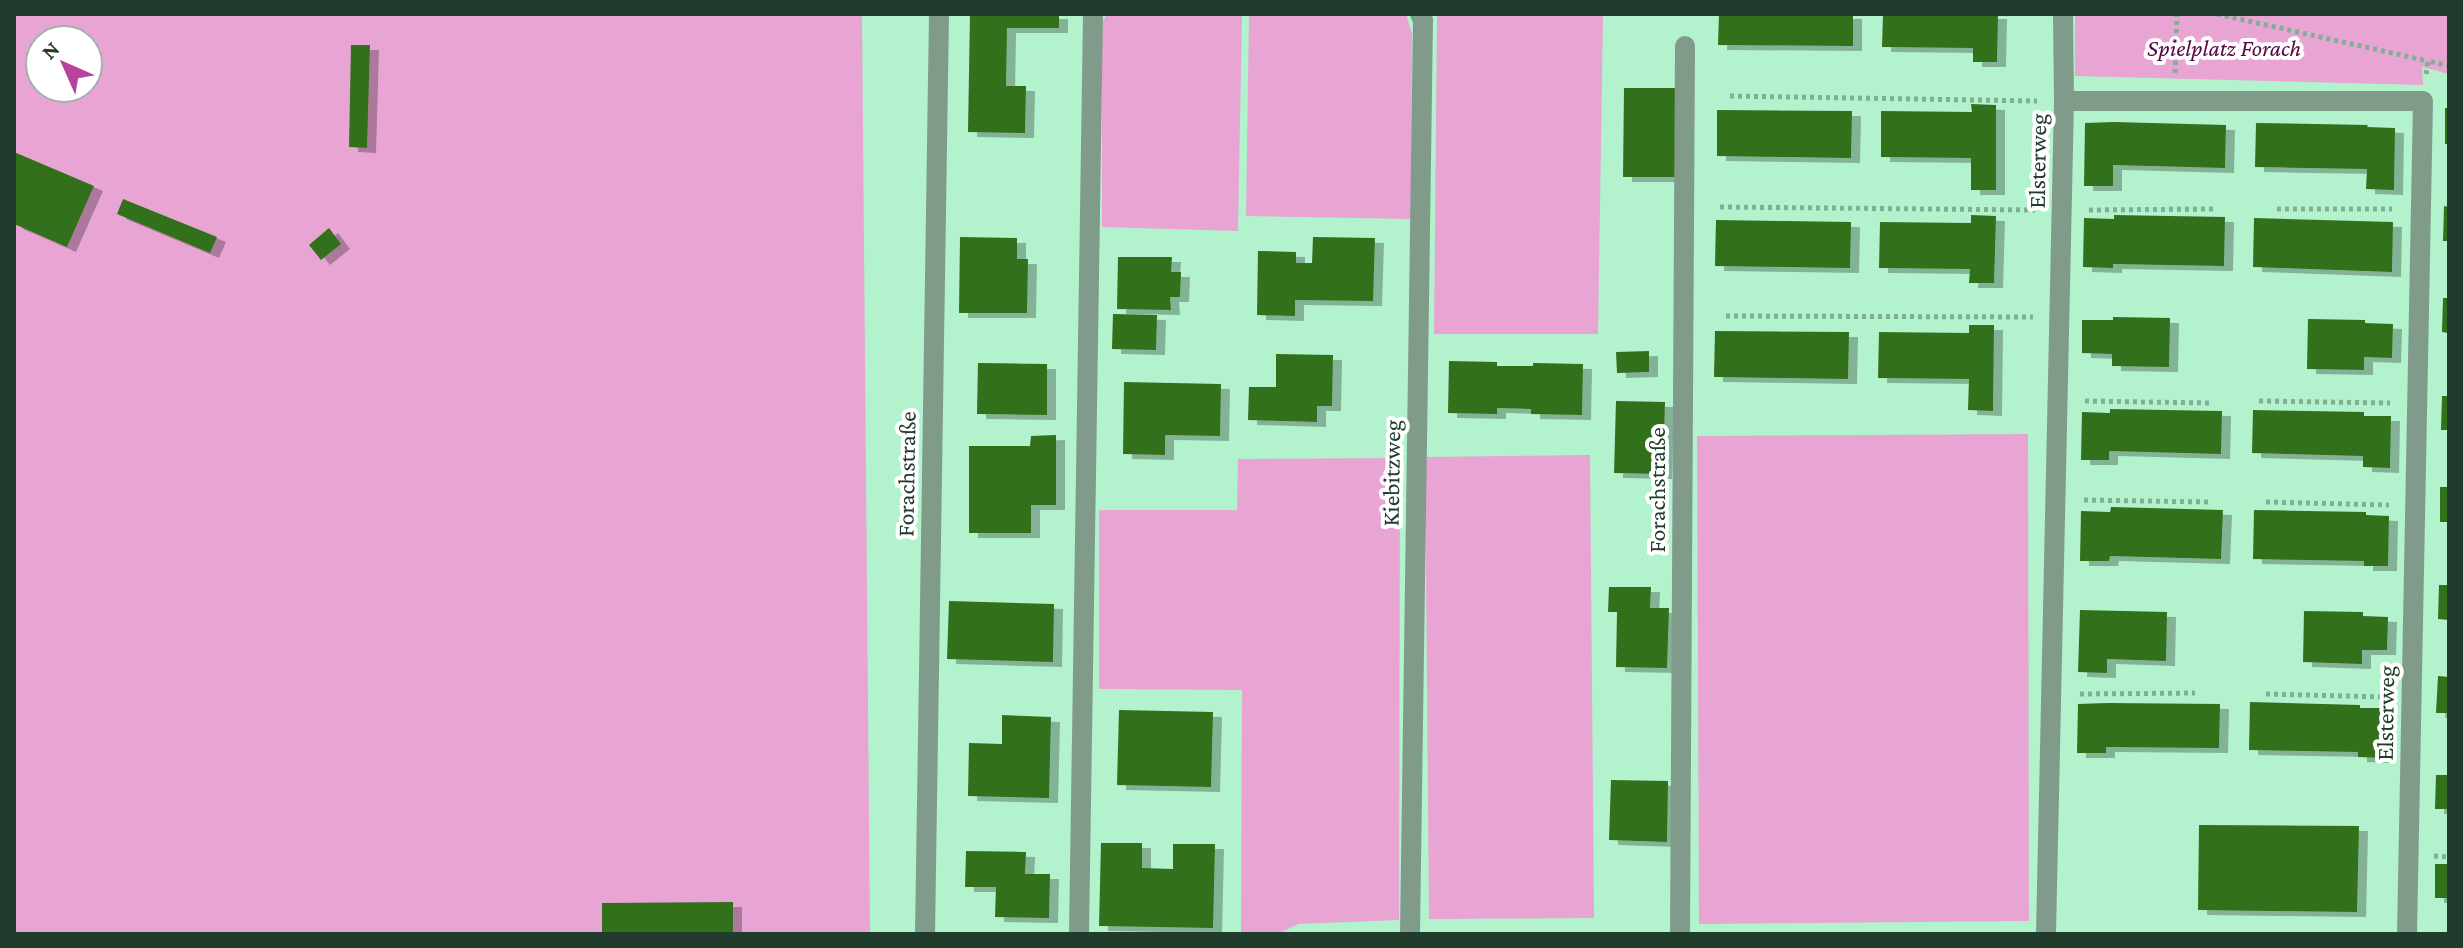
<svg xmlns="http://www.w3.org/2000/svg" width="2463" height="948" font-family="'Crimson Pro',serif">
<defs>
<filter id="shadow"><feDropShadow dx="9" dy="5" stdDeviation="0" flood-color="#0004"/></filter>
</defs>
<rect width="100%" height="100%" fill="#b2f3ce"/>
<g fill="#e8a5d3" fill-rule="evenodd">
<path d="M14,14H862L870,934H14ZM40,40H88V88H40Z"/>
<path d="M1107,14H1242L1238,231L1102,227V23Z"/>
<path d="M1249,14H1406L1412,34L1411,219L1246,216Z"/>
<path d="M1437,14H1603L1598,334H1434Z"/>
<path d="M2075,14H2449V74L2422,67L2423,85L2075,76Z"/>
<path d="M2028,434L2029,921L1699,924L1697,436Z"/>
<path d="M1590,455L1594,918L1429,919L1425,457Z"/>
<path d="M1400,458L1399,920L1299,924L1277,934H1241L1242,690L1099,689V510H1237L1238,459Z"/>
</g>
<g fill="#336f1e" filter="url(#shadow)">
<path d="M970,14H1059V28H1007L1006,86H1026L1025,133L968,132Z"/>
<path d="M1719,14H1853V46L1718,45Z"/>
<path d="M1883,14H1998L1997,62H1973V48L1882,47Z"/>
<path d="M351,45H370L367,148L349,147Z"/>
<path d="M1624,88H1677L1676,177H1623Z"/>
<path d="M1971,104L1996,105V190H1971V158L1881,157V111L1972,112Z"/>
<rect x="2445" y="108" width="4" height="36"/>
<path d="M1717,110L1852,111L1851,158L1717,156Z"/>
<path d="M2114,122L2226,125L2225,168L2113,165V186H2084L2085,123Z"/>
<path d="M2256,123L2368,125L2367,127L2395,128L2394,190L2366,189L2367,169L2255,167Z"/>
<path d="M14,152L94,186L67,247L14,224Z"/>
<path d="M123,199L217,237L210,253L117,214Z"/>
<path d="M2444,206L2449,207V241H2443Z"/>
<path d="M1971,215L1996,216L1994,283H1969L1970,269L1879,268L1880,222L1971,223Z"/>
<path d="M2114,215L2225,217L2224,266L2113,264V268L2083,267L2084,218L2114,219Z"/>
<path d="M2254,218L2393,222L2392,272L2253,267Z"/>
<path d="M1716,220L1851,222L1850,268L1715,266Z"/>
<path d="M329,228L341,244L321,260L309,245Z"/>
<path d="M960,237L1017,238V259H1028L1027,313H959Z"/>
<path d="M1313,237L1375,238L1373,301L1295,300V316L1257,315L1258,251L1296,252V263H1312Z"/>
<path d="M1118,257H1172L1171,272H1181L1180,297H1170L1171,310L1117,309Z"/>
<path d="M2443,298H2449V333L2442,332Z"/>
<path d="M1113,314L1157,315L1156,350L1112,349Z"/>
<path d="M2113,317L2170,318L2169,367L2112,366V354L2082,353V320H2113Z"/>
<path d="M2308,319L2365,320V323L2393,324L2392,358L2364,357V370L2307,369Z"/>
<path d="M1969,325H1994L1993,411L1968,410L1969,379L1878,378L1879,332L1969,333Z"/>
<path d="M1715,331L1849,332L1848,379L1714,377Z"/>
<path d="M1649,351V372L1617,373L1616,352Z"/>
<path d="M1276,354L1333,355L1332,406H1317V422L1248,420L1249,387H1276Z"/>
<path d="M1449,361L1497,362V366H1533V363L1583,364L1582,415L1531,414V409L1497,408V414L1448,413Z"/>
<path d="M978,363L1047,364V415L977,414Z"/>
<path d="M1124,382L1221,384L1220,436L1165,435V455L1123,454Z"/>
<path d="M2442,396H2449V430H2441Z"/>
<path d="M1616,401L1665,402L1663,474L1614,473Z"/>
<path d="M2110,409L2222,411L2221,454L2109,451V460H2081L2082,412L2110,413Z"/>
<path d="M2253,410L2364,412V416H2391L2390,468L2363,467V456L2252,453Z"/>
<path d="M1056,435V505H1031V533H969V446H1030L1031,436Z"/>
<rect x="2440" y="487" width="9" height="35"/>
<path d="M2111,507L2223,510L2221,559L2110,556L2109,561H2080L2081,511L2110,512Z"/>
<path d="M2254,510L2366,512V515L2389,516L2388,566H2364V561L2253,559Z"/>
<path d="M2439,585H2449V620L2438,619Z"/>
<path d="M1609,587H1651L1650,608H1669L1667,668L1616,667L1617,612H1608Z"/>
<path d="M949,601L1054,604L1053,662L947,659Z"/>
<path d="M2080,610L2167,612L2166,661L2107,659V673L2078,672Z"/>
<path d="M2304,611L2363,612V616L2388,617L2387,650H2362V664L2303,662Z"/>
<path d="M2438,676L2449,677V713H2436Z"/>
<path d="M2250,702L2360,705V708H2387L2385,758L2358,757V752L2249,750Z"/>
<path d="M2107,703L2220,704L2219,748L2106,747V753H2077L2078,704Z"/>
<path d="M1119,710L1213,712L1211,787L1117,785Z"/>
<path d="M1002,715L1051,717L1049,798L968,796L969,743L1002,744Z"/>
<path d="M2436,775H2449V809H2435Z"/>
<path d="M1611,780L1668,781L1667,842L1609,840Z"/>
<path d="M2199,825L2359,826L2357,912L2198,910Z"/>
<path d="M1101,843H1142V868L1173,869V844H1215L1213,928L1099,926Z"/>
<path d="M966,851L1026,852L1025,874H1050L1049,918L995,917L996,887H965Z"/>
<rect x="2435" y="864" width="14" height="34"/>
<path d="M733,902V934H602V903Z"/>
</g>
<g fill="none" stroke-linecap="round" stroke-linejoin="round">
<g stroke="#7eb194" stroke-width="5" stroke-dasharray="4 4" stroke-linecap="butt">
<path d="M2217,14L2428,61"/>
<path d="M2175,73L2177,14"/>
<path d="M2426,74L2428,61L2449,66"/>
<path d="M1730,96L2037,101"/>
<path d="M1720,207L2035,210"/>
<path d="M2277,209H2392"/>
<path d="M2089,210L2214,209"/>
<path d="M1726,316L2033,317"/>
<path d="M2085,401L2212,403"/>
<path d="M2259,401L2390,403"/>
<path d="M2084,500L2211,502"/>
<path d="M2266,502L2389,505"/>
<path d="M2080,694L2195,693"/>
<path d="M2266,694L2385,697"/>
<path d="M2434,856L2449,857"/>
</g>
<g stroke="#819b8b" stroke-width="20">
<path d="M2063,14L2064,101"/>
<path d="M925,934L939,14"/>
<path d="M1079,934L1093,14"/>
<path d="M1410,934L1423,20L1420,14"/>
<path d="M1680,934L1685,46"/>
<path d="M2046,934L2064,101H2423L2407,934"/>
</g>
</g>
<g text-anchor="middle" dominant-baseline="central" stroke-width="8" stroke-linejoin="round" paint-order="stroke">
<g font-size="24" font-style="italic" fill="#560645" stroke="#fff">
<text x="2224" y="47">Spielplatz Forach</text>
</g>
<g font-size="24" fill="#213b2c" stroke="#fff">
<text transform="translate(2037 161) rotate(-89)">Elsterweg</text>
<text transform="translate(1391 473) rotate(-89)">Kiebitzweg</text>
<text transform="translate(906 474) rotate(-89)">Forachstraße</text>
<text transform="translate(1656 490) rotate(-90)">Forachstraße</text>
<text transform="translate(2385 713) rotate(-89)">Elsterweg</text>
</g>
</g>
<rect width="2463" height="948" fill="none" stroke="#213b2c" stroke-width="32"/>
<g transform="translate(64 64) rotate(315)"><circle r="38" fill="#ffffff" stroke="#a6b1ab" stroke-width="2"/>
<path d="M0-6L14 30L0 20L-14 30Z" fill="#b8439b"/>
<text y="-12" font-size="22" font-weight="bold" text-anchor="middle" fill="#213b2c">N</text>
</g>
</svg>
